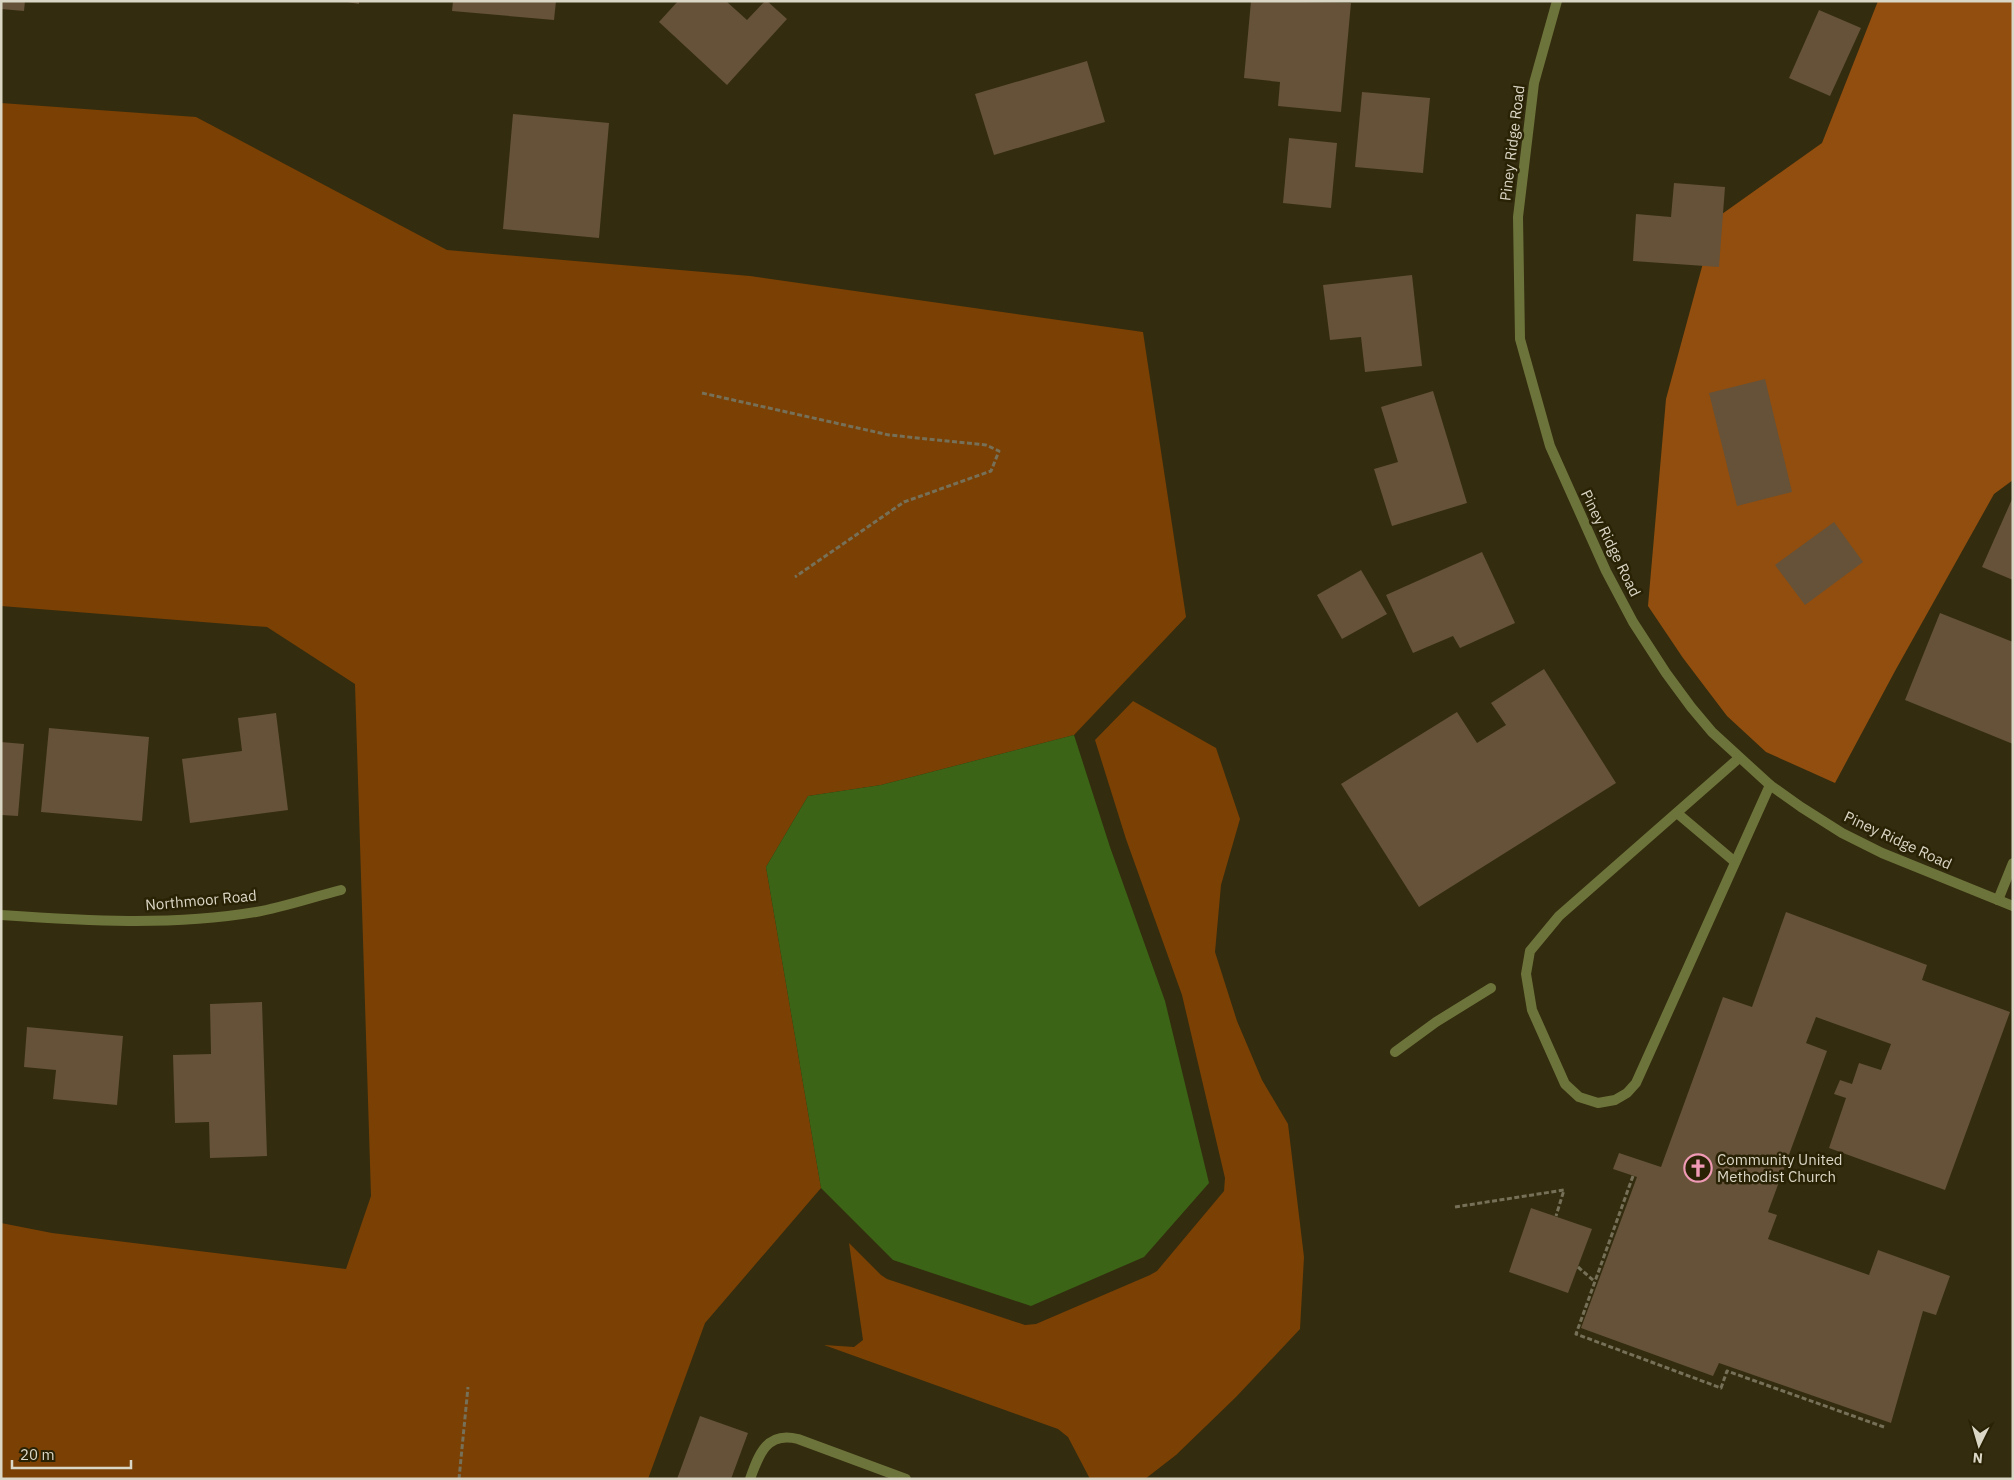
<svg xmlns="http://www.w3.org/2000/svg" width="2014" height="1480" font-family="'IBM Plex Sans',sans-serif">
<rect width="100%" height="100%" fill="#332c0f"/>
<g fill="#7b4004">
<path d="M1,103L196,117L447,250L750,276L1143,332L1186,617L1074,735L881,785L808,796L766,867L821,1188L705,1323L648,1479H1V1223L52,1233L346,1269L371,1196L355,684L267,627L1,606Z"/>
<path d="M1133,701L1216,748L1240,819L1221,885L1215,952L1237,1021L1262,1080L1288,1124L1304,1257L1300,1329L1236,1397L1176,1455L1145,1479H1090L1068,1437L1058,1429L824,1345L854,1347L863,1340L849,1243L881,1275L887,1279L1025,1325L1036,1324L1150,1275L1157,1271L1224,1191L1225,1178L1182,995L1126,839L1095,740Z"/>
</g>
<path fill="#924e0e" d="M1878,1H2013V480L1994,494L1895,671L1835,783L1766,752L1727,716L1683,658L1648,606L1666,399L1715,219L1822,143Z"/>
<path fill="#3b6416" d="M1074,735L1110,847L1165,1001L1209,1183L1144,1257L1031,1306L893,1260L821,1188L766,867L808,796L881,785Z"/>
<g fill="#655239">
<path d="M1,1H25L24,11L1,9Z"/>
<path d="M341,1H359V4Z"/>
<path d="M453,1H556L554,20L452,11Z"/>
<path d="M678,1H726L747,20L765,1H767L787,19L727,85L659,22Z"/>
<path d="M1251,1L1351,3L1341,112L1278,106L1280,82L1244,78Z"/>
<path d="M1819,10L1861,28L1830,96L1789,78Z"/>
<path d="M1087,61L1105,122L994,155L975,94Z"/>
<path d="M1362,92L1430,98L1423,173L1355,167Z"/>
<path d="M513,114L609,123L599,238L503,229Z"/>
<path d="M1289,138L1337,143L1331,208L1283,203Z"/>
<path d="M1674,183L1725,187L1719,267L1633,261L1636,214L1671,217Z"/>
<path d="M1412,275L1422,366L1365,372L1361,337L1330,340L1323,285Z"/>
<path d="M1765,379L1792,492L1737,506L1709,393Z"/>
<path d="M1433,391L1467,503L1392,526L1374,469L1398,462L1381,407Z"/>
<path d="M2013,497V580L1982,567Z"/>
<path d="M1834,522L1863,562L1805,605L1775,565Z"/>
<path d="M1482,552L1515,623L1460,648L1453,636L1413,653L1386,595Z"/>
<path d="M1361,570L1387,614L1342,639L1317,595Z"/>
<path d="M1940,613L2013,642V744L1905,700Z"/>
<path d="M1544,669L1616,783L1419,907L1341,784L1457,712L1477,743L1506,725L1491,703Z"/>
<path d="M276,713L288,810L190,823L182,759L242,751L238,718Z"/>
<path d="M49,728L149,737L142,821L41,812Z"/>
<path d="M1,742L24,744L18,816L1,815Z"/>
<path d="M1786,912L1927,965L1922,980L2010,1012L1945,1190L1829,1148L1846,1098L1834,1094L1840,1080L1852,1084L1859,1063L1881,1070L1891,1044L1816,1017L1806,1043L1827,1051L1768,1212L1777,1215L1768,1239L1869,1275L1878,1250L1950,1276L1936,1315L1923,1311L1891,1423L1719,1363L1713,1376L1581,1328L1637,1177L1613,1169L1619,1153L1661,1167L1723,997L1752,1007Z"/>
<path d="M262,1002L267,1156L210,1158L209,1122L175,1123L173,1055L211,1054L210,1004Z"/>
<path d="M27,1027L123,1036L117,1105L53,1099L56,1070L24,1067Z"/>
<path d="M1531,1208L1592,1229L1568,1293L1509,1272Z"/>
<path d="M700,1416L748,1433L731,1479H677Z"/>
</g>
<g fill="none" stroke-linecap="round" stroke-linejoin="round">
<g stroke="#767058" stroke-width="3" stroke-dasharray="5 2.5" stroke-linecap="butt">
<path d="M702,393L889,435L986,445L999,451L991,471L904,502L795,577"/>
<path d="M1633,1176L1576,1334L1721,1388L1727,1371L1884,1427"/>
<path d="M1455,1207L1564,1190L1556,1216"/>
<path d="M1578,1267L1594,1281"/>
<path d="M459,1479L468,1387"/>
</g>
<g stroke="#6d743b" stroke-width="10">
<path d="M1739,758L1559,916L1530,951L1526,974L1532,1010L1565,1084L1579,1097L1598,1103L1615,1100L1627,1093L1636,1083L1770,785"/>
<path d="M1677,813L1735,862"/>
<path d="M1998,900L2013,863"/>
<path d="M1395,1052L1436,1022L1491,988"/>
</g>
<g stroke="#6d743b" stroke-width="10">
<path d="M1557,1L1534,83L1518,217L1520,339L1550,446L1606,571L1633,622L1666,673L1691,707L1712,732L1770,785L1801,807L1842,833L1882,853L2013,906"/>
<path d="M1,915C86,921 172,926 256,912C284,907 313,897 341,890"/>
<path d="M750,1479C759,1454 767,1431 798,1439L906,1479"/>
</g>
</g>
<defs>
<g id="church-ring" transform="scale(1.4375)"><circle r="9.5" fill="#2a2205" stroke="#f09ab6" stroke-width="1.5"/><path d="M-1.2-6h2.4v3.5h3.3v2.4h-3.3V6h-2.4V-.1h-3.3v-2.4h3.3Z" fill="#f09ab6"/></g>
</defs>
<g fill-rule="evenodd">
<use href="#church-ring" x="1698" y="1168"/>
</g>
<g text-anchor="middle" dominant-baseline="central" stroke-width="5" stroke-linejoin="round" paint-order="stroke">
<g font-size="15" fill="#dbd7c6" stroke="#2a2205">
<text transform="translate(1512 143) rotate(-83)">Piney Ridge Road</text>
<text transform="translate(1611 543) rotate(64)">Piney Ridge Road</text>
<text transform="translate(1898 840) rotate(25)">Piney Ridge Road</text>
<text transform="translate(201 900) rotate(-5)">Northmoor Road</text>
</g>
<g font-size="15" fill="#dbd7c6" stroke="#2a2205" text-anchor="start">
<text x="1717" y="1159">Community United<tspan x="1717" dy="17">Methodist Church</tspan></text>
</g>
</g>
<rect width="2014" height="1480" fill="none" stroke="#dbd7c6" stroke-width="5"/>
<g transform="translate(1979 1445) rotate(185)" stroke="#2a2205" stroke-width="4" paint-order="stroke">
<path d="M0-4L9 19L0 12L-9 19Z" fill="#dbd7c6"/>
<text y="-8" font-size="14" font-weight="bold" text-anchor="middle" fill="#dbd7c6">N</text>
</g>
<path d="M12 1460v8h119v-8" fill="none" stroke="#dbd7c6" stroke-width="2.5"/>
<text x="20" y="1460" font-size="15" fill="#dbd7c6" stroke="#2a2205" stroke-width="4" paint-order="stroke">20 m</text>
</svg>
